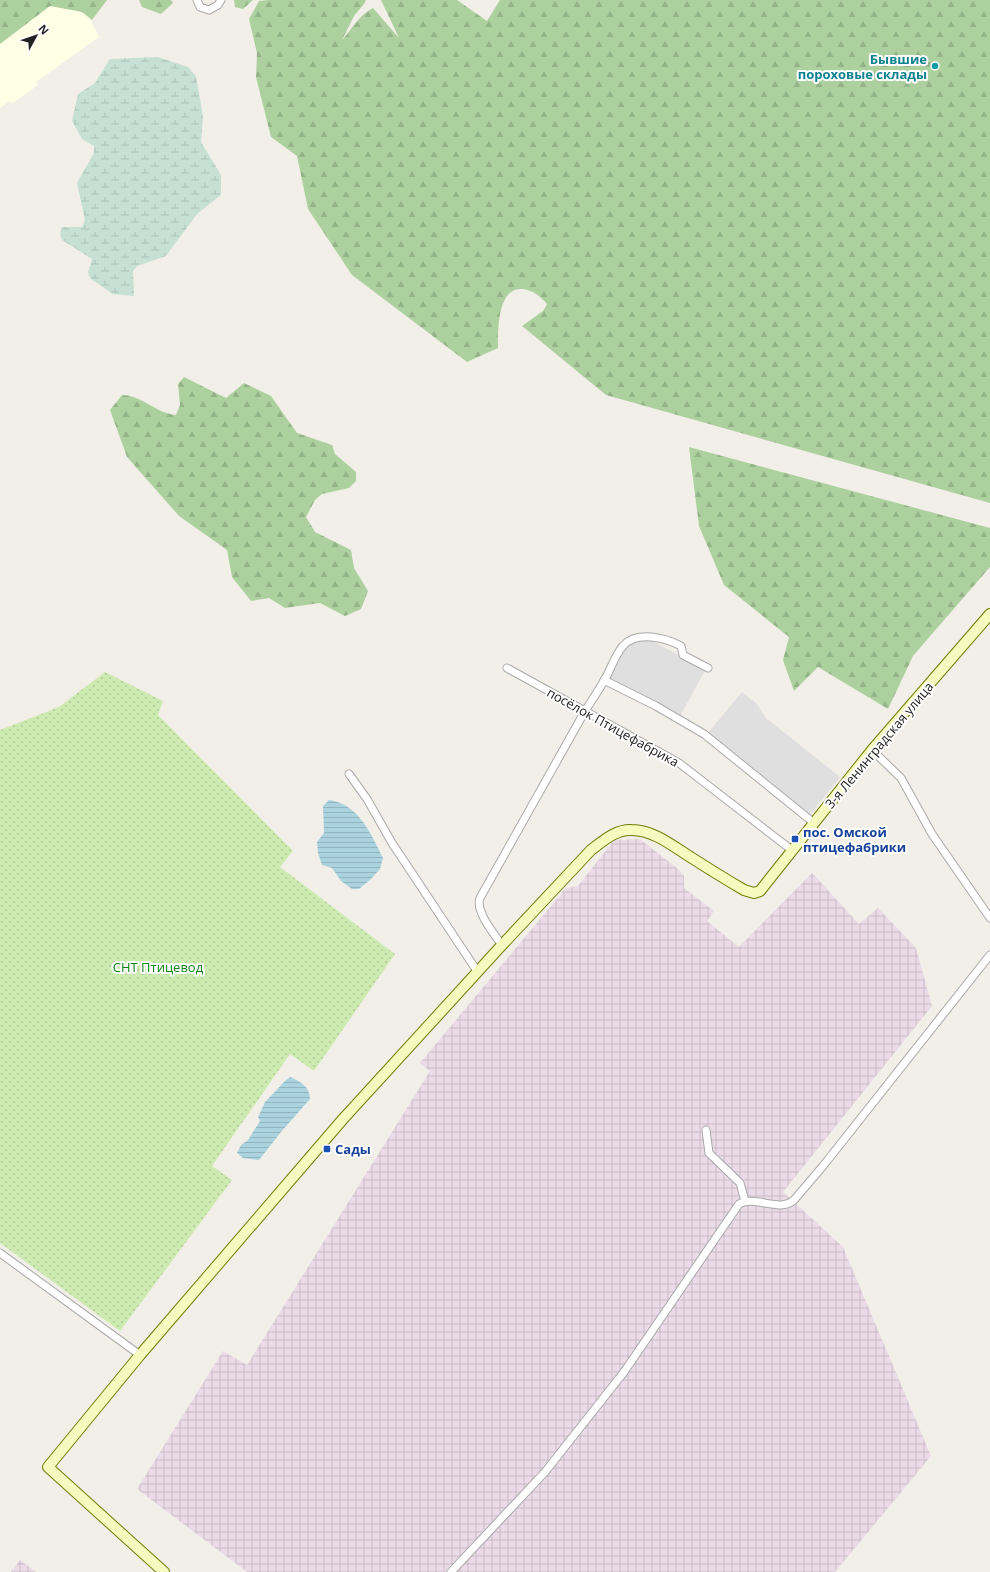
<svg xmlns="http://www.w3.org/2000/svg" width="990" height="1572" font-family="'Open Sans',sans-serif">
<defs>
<pattern id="industrial-grid" width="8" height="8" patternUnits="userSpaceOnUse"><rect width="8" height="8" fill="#ebdbe8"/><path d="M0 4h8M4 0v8" fill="none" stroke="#c9bcc7"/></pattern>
<pattern id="forest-firs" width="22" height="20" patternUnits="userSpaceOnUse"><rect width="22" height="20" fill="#add19e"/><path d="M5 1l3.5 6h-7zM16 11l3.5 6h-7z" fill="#95b388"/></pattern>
<pattern id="wetland-marsh" width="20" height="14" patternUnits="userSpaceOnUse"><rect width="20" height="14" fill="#c6e0d4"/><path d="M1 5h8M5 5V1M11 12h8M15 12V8" fill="none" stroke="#aac0b6"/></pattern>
<pattern id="garden-dots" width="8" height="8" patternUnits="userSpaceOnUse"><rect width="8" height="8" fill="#cdebb0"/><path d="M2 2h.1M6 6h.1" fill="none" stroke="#b0c997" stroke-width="1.8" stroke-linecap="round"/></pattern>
<pattern id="water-rules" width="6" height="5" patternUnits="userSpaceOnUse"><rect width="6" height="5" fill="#aad3df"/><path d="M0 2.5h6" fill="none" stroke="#92b5bf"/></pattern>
</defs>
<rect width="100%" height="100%" fill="#f2efe9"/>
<g fill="#e0dfdf">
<path d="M648,639L706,669L680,716L608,680L625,646L631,642Z"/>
<path d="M742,692L757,704L766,718L840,777L809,816L707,734Z"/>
</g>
<g fill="url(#industrial-grid)">
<path d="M640,839L678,869L684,876V888L714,911L707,921L739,947L812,873L859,924L878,908L916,948L932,1006L783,1192L843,1247L931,1456L835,1572H247L137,1489L223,1351L247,1365L430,1071L420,1063L566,888L578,886L614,840Z"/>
<path d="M20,1560L36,1572H11Z"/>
</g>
<path fill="#ffffe5" d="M0,0H81L99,37L36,82L38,85L13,103L8,102L0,108Z"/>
<g fill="url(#forest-firs)">
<path d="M0,0H107L92,20L82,12L50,6L0,44Z"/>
<path d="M139,0H171L173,3L161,14L142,7Z"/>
<path d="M234,0H253L243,9L235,7Z"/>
<path d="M269,0H366L364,4L354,16L342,40C352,29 360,14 373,8L399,38L381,0H457L487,21L500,0H990V503L606,395L522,326L543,311L547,304C540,296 533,290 522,289C497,287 498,332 498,348L467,362L352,275L308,209L297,156L271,137L256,77L257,53L249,19L259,1Z"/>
<path d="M184,377L226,398L244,383L271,396L297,433L332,445L335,454L356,472V481L349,488L322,494L315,500L306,517L315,532L351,550L354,568L368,591L361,609L345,616L320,603L285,608L269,598L251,601L232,577L227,550L179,516L127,457L110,410L122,395C144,396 155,413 176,415L180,405L178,384Z"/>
<path d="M689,447L990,528V567L913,656L888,709L818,667L794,691L783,660L789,637L724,585L699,526Z"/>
</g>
<path fill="url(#wetland-marsh)" d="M158,57L188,67L196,76L203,116L201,142L221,175V195L197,214L166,256L137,266L133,271L134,296L113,294L91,279L88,273L92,259L62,240L60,234L62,227H82L85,220L77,183L94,153V146L82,139L72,121L78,94L95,83L110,59Z"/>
<path fill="url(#garden-dots)" d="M105,672L163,701L158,715L293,851L280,867L395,954L314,1071L290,1054L212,1166L232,1180L120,1331L0,1243V730L59,707Z"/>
<g fill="url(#water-rules)">
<path d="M329,800C359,804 371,834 383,858L380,869L370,880L359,889H352L341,881L332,868L322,865L318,853L317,842L324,833L323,806Z"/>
<path d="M290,1077C300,1081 310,1087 310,1099L281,1132L259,1160L243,1158L237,1153L241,1145L248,1140L260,1121L258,1117L265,1102L286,1080Z"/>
</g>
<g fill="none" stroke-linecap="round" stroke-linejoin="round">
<g stroke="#a9a9a9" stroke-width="9">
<g id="street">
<path d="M197,0L200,7L209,10L218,5L221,0"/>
<path d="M507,668L679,763L793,851"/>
<path d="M604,680L656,706L704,734L814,823"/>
<path d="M872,750L901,778L932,834L990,918"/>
<path d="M349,774L367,799L392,843L477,971"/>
<path d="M502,945C494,934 475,911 480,898L585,711C592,700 599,690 605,679C611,669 615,655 623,646C636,630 666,638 681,646L683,655L708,668"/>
<path d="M706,1130L709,1153L740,1183L745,1201"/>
<path d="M0,1253L140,1355"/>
<path d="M451,1572L545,1472L624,1372L739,1204C756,1195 779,1213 794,1200L823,1166L990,955"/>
</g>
</g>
<g stroke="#707d05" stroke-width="12">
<path id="secondary" d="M164,1572L48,1467L140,1355L343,1119L502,945L591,850C603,841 616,829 632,830C654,830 674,847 692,858C709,869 727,880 744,890L754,893L760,891L872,750L990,614"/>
</g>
<use href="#street" stroke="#fff" stroke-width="7"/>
<use href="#secondary" stroke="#f7fabf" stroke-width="10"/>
</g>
<circle fill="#0f9aa8" stroke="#fff" stroke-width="1.5" cx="935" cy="66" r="4"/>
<g fill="#1a4fb4" stroke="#fff" stroke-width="1.5">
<rect x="791" y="835" width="8" height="8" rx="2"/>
<rect x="323" y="1145" width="8" height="8" rx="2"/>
</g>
<g text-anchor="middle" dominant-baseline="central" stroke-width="4" stroke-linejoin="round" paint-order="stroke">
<g font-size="13" font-weight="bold" fill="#0d838f" stroke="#fff" text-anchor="end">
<text x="927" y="59">Бывшие<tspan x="927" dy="15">пороховые склады</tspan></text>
</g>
<g font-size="13" fill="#222" stroke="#fff">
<text transform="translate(613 727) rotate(29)">посёлок Птицефабрика</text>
<text transform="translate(879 745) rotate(-50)">3-я Ленинградская улица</text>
</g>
<g font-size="13" font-weight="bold" fill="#164399" stroke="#fff" text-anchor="start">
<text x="803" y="832">пос. Омской<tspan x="803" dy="15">птицефабрики</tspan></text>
<text x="335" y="1149">Сады</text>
</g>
<g font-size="13" fill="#0c8416" stroke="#fff">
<text x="158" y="967">СНТ Птицевод</text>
</g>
</g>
<g transform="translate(36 36) rotate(50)" stroke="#ffffff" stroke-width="3" paint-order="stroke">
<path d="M0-3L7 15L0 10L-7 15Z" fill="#222222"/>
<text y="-6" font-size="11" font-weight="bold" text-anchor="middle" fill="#222222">N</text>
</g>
</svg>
